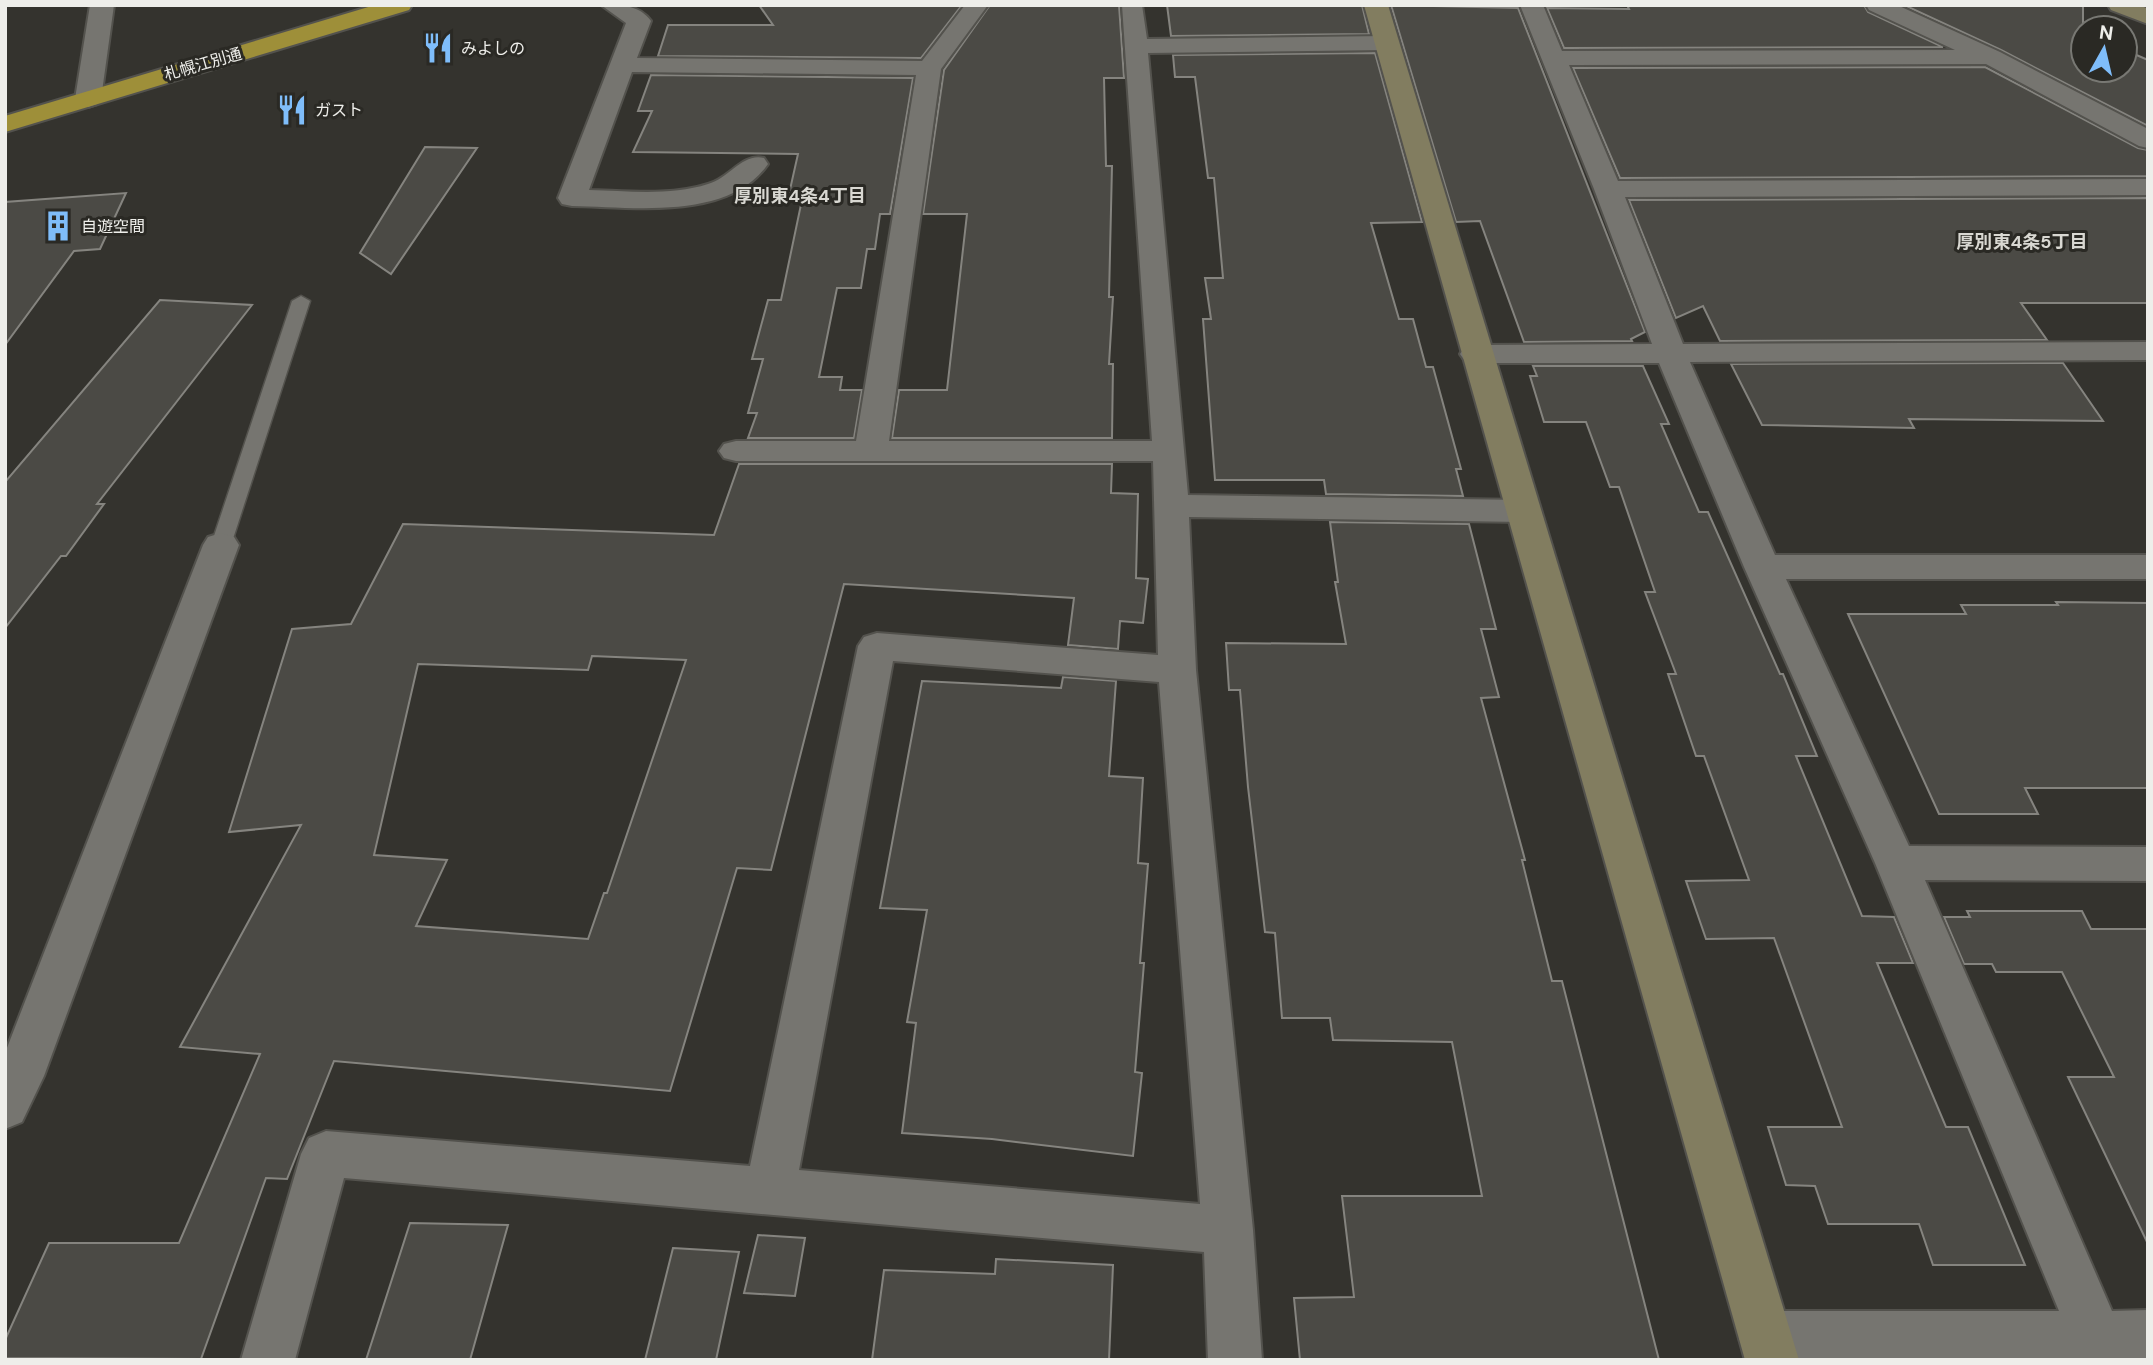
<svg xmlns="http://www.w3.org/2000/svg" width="2153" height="1365" font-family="'DM Sans','Noto Sans JP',sans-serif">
<rect width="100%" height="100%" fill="#34332e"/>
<g fill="#4b4a45" stroke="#85847f" stroke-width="2" fill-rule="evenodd">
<path d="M759,5H962L921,58L658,56L668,25H773Z"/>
<path d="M990,5H1119L1124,78H1104L1106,166H1112L1109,297H1113L1109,364H1113L1112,438H892L899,390H947L967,214H923L944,70Z"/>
<path d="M1167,5H1362L1369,34L1171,36Z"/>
<path d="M1391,5L1518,8L1645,332L1631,339L1632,341L1524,342L1480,221L1456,222Z"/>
<path d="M1627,5H1864L1868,12L1943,47L1564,48L1547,8L1629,9Z"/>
<path d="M1904,5H2083V70H2125V50L2148,60V126L2001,50Z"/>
<path d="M1375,53L1422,222L1371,223L1399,319H1413L1426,367H1433L1461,469H1456L1463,496L1326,494L1324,480H1215L1203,319H1211L1205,278H1223L1214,178H1208L1195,77H1175L1173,55Z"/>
<path d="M1985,67L2138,148L2148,150V176L1620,178L1573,68Z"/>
<path d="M651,75L913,78L890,214H880L875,249H867L861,288H837L819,377H842L840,390H862L854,438H748L757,413H748L763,359H752L768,300H781L803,195L789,194L798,154L633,152L652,111H638Z"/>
<path d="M425,147L477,148L391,274L360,253Z"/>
<path d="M126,193L100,249L74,251L5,345V202Z"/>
<path d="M2148,198V303H2021L2047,340L1720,341L1703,306L1676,318L1629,200Z"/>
<path d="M160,300L252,305L97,504H104L66,556H61L5,628V482Z"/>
<path d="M2063,363L2103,421L1909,419L1914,428L1762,425L1731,364Z"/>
<path d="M1533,366H1643L1669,424H1661L1699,512H1708L1780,674H1783L1817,756H1796L1862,916L1894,917L1913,963H1877L1946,1127H1968L2025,1265H1933L1919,1224H1828L1815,1186L1786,1185L1768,1127H1842L1774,938L1706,939L1686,881L1749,880L1704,756H1696L1668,674H1676L1645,592H1655L1619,487H1610L1586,422H1544L1530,376H1537Z"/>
<path d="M739,464H1112L1111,493L1138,494L1136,578L1148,579L1143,623L1120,621L1118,649L1068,645L1074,598L844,584L771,870L737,868L670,1091L334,1061L287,1179L266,1178L201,1359L5,1358V1340L49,1243H179L260,1054L180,1047L301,825L229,832L292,629L351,624L403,524L714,535ZM592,656L686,660L607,893H604L588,939L416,926L447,860L374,855L418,664L588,670Z"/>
<path d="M1330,522L1469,524L1496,629H1481L1499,697L1481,698L1525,860H1522L1552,981H1562L1659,1360H1300L1294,1298L1354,1297L1342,1196H1482L1452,1042L1333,1040L1330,1018H1282L1275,933L1265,932L1248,787L1240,690H1229L1226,643L1346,644L1335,582H1338Z"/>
<path d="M2056,602L2148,603V788H2025L2038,814H1939L1848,614H1966L1961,605H2058Z"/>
<path d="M1063,677L1116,681L1109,776L1143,778L1138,863L1148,864L1140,963H1144L1135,1072L1142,1073L1133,1156L992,1139L902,1133L916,1023L907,1022L927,910L880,908L922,681L1061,688Z"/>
<path d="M1967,911H2082L2091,929H2148V1244L2068,1077H2114L2062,972H1996L1992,964H1964L1944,917H1970Z"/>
<path d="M410,1223L508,1225L470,1360H366Z"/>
<path d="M758,1235L805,1238L795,1296L744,1293Z"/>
<path d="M673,1248L739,1252L716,1360H645Z"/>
<path d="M996,1259L1113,1265L1109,1360H872L884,1270L995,1274Z"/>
</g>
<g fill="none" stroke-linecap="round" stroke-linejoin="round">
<g stroke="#53524d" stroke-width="3">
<path id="lane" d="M301,296L310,301L231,545L228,550H214L211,545L292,301Z"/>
</g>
<g stroke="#53524d" stroke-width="4">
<g id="street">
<path d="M90,5H114L101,99L97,104L88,107L79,104L75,99Z"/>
<path d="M601,5C619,5 639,4 651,21L637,58L922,61L965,5H988L941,69L889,441H1152L1122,5H1142L1147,39L1385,36L1394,38L1397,43L1394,48L1385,50L1148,53L1188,495L1524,500L1536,503L1541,511L1536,519L1524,522L1189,517L1196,670L1253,1230L1262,1360H1208L1204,1252L344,1178L295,1360H241L301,1154L309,1138L326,1131L750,1166L858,646L864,637L877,633L1158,655L1153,461H736L724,458L719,451L724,444L736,441H856L916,75L632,72L589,190C628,191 671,196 708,184C730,178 742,153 764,158L768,164C729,221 633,207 572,206L562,204L558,198L626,23ZM893,661L1159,682L1200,1204L799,1170Z"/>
<path d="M1520,5H1543L1562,51L1955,50L1869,10L1866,5H1897L2000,52L2148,129V148L2139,146L1986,64L1569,65L1618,181L2148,179V195L1625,197L1683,344L2148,342V360L1690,362L1775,555H2148V579H1786L1909,846L2148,847V881L1925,880L2112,1311L2148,1310V1360H1754L1747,1357L1739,1338L1747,1319L1766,1311H2059L1875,863L1744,567L1659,363H1476L1465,361L1460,354L1465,347L1476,345L1652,344L1594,189Z"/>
<path d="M221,533L234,537L239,545L44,1076L22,1122L5,1129V1053L203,545L208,537Z"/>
</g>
</g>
<g stroke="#53524d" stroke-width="4">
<g id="secondary">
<path d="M1364,5H1388L1799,1360H1745Z"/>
<path d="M2108,5H2140L2148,9V24L2111,10Z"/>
</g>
</g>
<g stroke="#53524d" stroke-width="4">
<path id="highway" d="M375,5H412L409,10L5,132V116Z"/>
</g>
<use href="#lane" fill="#767570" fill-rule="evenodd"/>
<use href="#street" fill="#767570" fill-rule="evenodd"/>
<use href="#secondary" fill="#827d60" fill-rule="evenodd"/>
<use href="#highway" fill="#9e8f39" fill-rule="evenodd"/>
</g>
<defs>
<g id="restaurant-bare" transform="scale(2.415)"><path d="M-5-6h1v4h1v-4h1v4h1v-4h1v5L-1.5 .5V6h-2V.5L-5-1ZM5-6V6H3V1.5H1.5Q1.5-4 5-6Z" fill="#7fbdfa" stroke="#2a2924" stroke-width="2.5" paint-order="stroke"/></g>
<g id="building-bare" transform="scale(2.415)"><path d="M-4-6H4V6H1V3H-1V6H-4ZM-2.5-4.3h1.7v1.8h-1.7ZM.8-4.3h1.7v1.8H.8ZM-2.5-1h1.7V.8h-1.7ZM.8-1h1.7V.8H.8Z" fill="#7fbdfa" stroke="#2a2924" stroke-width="2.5" paint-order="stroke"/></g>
</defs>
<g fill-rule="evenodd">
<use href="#restaurant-bare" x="438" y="48"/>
<use href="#restaurant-bare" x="292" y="110"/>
<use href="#building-bare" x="58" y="226"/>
</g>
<g text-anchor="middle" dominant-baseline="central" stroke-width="6" stroke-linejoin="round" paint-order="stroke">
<g font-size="16" fill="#eeeeea" stroke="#2a2924" text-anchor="start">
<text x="461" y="48">みよしの</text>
<text x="315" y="110">ガスト</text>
<text x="81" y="226">自遊空間</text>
</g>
<g font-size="16" fill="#eeeeea" stroke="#2a2924">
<text transform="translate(203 64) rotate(-16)">札幌江別通</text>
</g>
<g font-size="18" font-weight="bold" fill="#d9d8d2" stroke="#2a2924">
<text x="800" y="196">厚別東4条4丁目</text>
<text x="2022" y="242">厚別東4条5丁目</text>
</g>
</g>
<rect width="2153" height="1365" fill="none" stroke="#eeeeea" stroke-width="14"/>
<g transform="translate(2104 49) rotate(8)"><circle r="33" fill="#2a2924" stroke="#787873" stroke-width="2"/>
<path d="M0-5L12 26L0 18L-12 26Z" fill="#7fbdfa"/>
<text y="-10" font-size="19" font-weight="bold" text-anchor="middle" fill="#eeeeea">N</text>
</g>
</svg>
